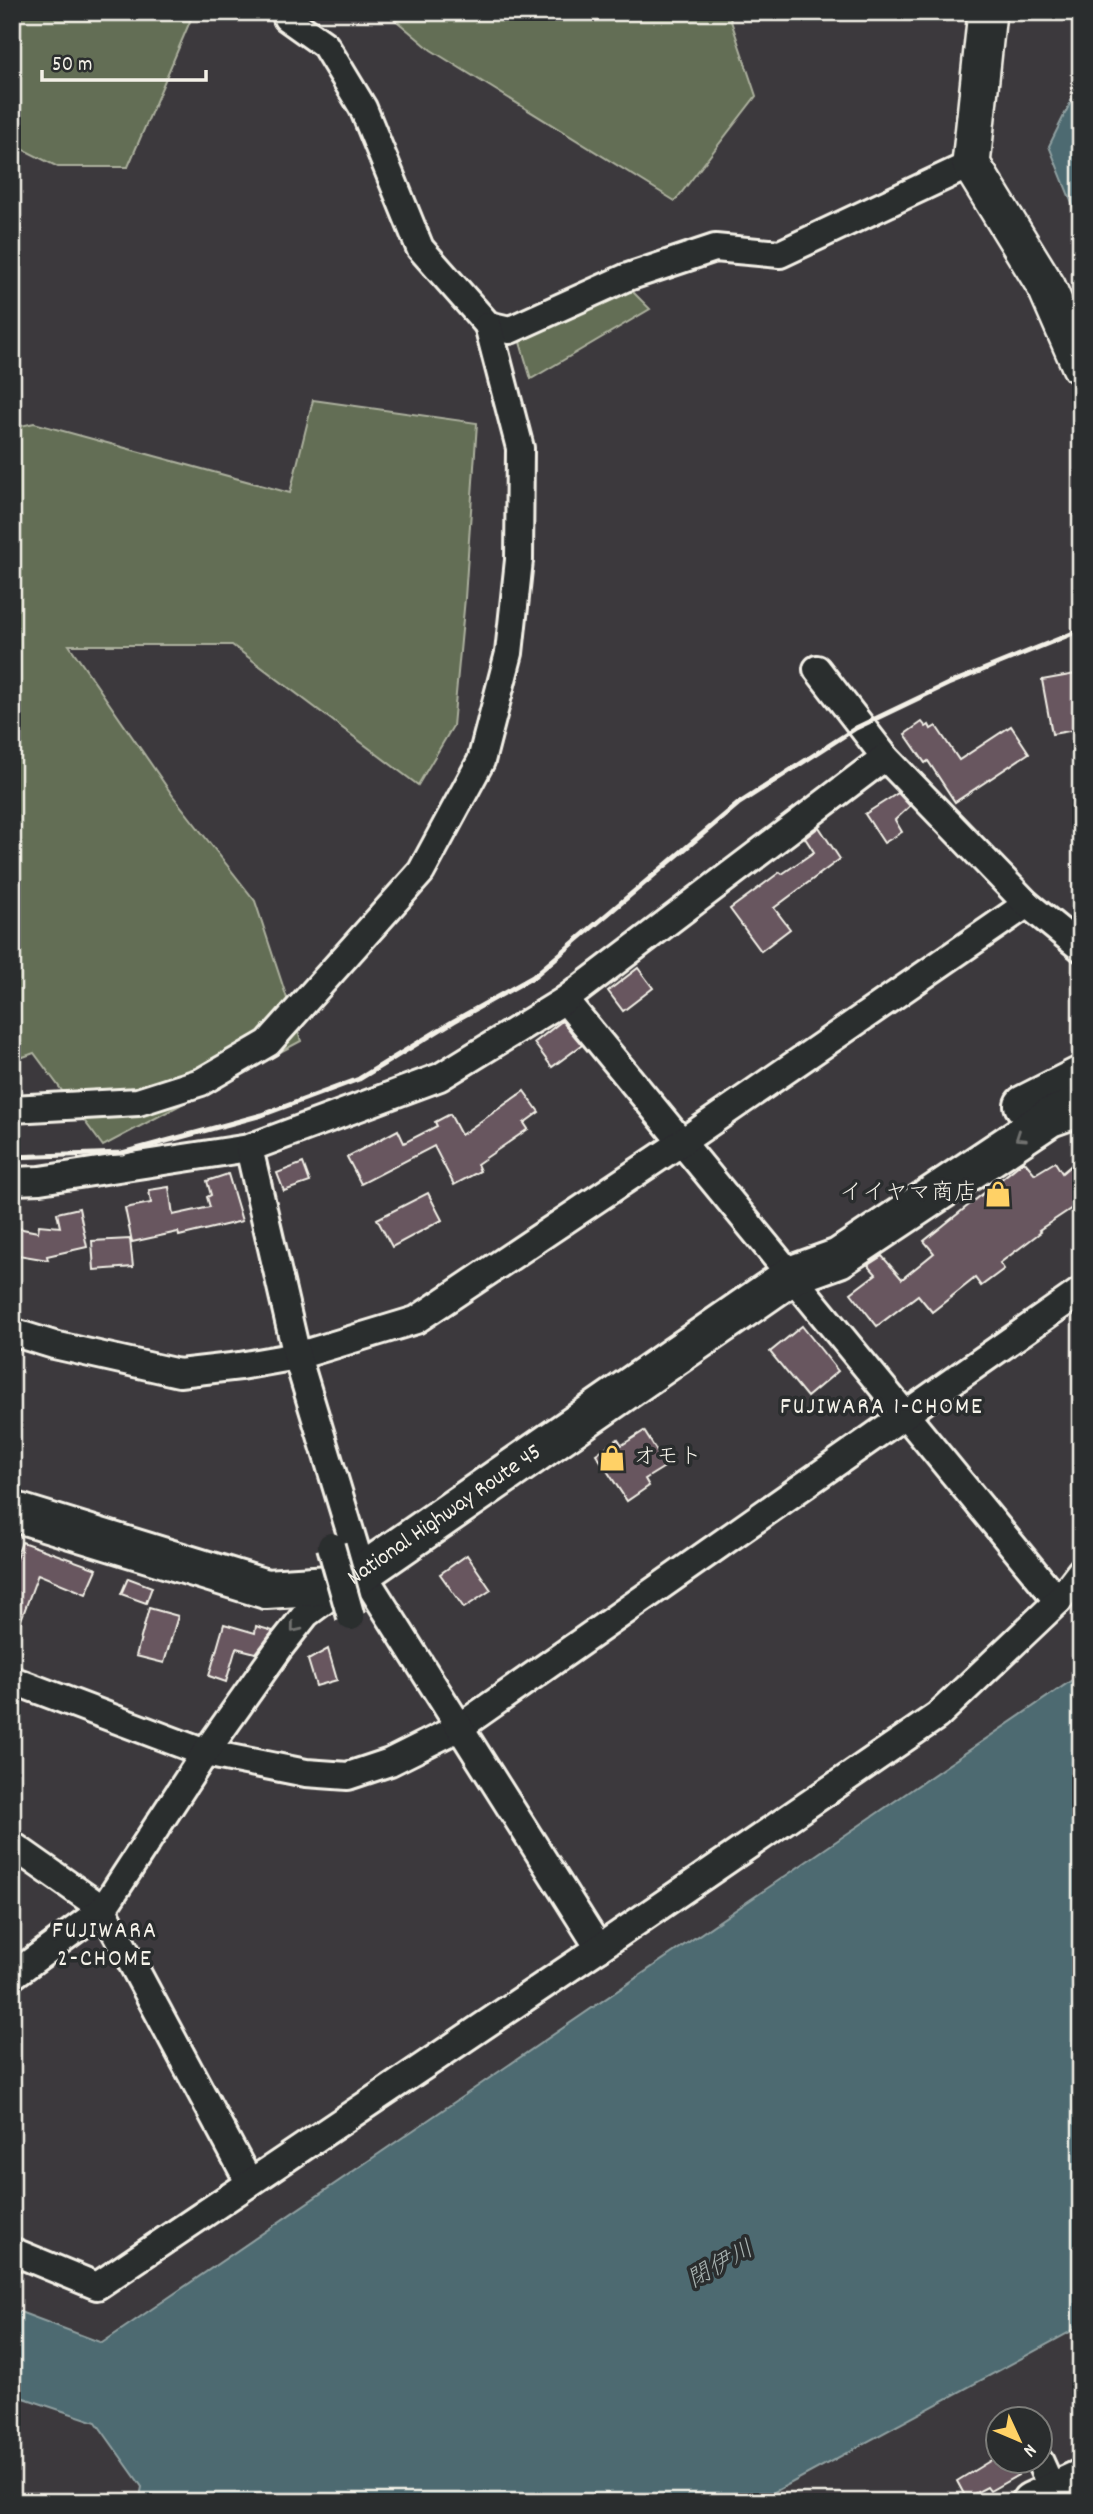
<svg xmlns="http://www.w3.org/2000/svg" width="1093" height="2514" font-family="Dekko,'Klee One',sans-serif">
<rect width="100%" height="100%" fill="#3c393d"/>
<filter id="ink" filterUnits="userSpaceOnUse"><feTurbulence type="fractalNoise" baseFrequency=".0143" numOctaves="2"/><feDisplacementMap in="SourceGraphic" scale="14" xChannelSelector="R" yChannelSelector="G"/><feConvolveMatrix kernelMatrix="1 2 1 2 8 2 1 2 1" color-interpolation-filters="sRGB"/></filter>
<g filter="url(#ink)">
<g fill="#636e54" stroke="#acb09e" stroke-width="2">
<path d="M12,12H194L128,167H58L12,144Z"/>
<path d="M386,12H728L756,96L675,201L431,50Z"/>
<path d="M626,285L650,309L531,379L517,332Z"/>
<path d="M313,400L477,423L465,598L453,726L418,785L232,645H69L173,796L255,901L301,1041L103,1146L34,1053L12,1061V428L34,423L290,493Z"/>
</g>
<g fill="#4d6a71" stroke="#90a0a1" stroke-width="2">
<path d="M1081,81V226L1049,146Z"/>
<path d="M1081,1664V2326L756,2502H139L142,2487L96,2422L12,2394V2309L102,2343L1072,1680Z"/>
</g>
<g fill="#67565f" stroke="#f4f1e8" stroke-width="2">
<path d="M1081,673V716L1073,717L1075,730L1052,734L1042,680Z"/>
<path d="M922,722L926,727L929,725L931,729L936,726L959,760L1011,726L1029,753L955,802L928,761L925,763L905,734Z"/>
<path d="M898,793L910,806L895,820L902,832L884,843L865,814Z"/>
<path d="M819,827L840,859L774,908L790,929L761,951L730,909L780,872L782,874L814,852L805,838Z"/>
<path d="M638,968L653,988L623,1011L608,991Z"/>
<path d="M562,1021L582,1045L552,1067L534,1043Z"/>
<path d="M524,1091L539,1112L524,1123L528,1129L477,1164L480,1171L454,1185L434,1146L361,1184L347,1157L398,1130L404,1143L437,1126L435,1122L450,1114L461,1135Z"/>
<path d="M1081,1157V1202L1039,1230L1041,1232L1000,1263L1004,1269L981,1286L975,1278L932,1312L918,1295L877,1326L851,1293L876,1274L868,1265L882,1256L902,1279L934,1253L924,1241L1024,1161L1035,1174L1055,1162L1062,1173Z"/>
<path d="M303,1163L310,1182L284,1191L277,1173Z"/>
<path d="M228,1174L242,1221L179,1236L178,1232L132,1242L125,1208L151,1203L149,1190L169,1187L173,1215L210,1207L207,1197L211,1195L207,1181Z"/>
<path d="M428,1193L442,1220L392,1247L377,1219Z"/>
<path d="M79,1208L87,1247L47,1256L48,1260L12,1254V1227L38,1232L39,1225L60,1227L57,1213Z"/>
<path d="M130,1239L133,1267L94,1270L92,1241Z"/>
<path d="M802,1326L838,1371L807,1397L770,1352Z"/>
<path d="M644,1431L666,1466L645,1479L649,1486L627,1501L596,1454L618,1439L622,1445Z"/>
<path d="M22,1542L97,1569L86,1594L38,1574L14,1639H12V1570Z"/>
<path d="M467,1555L491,1590L464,1608L440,1574Z"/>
<path d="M128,1578L152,1587L146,1603L121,1594Z"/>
<path d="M149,1608L178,1616L164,1663L136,1656Z"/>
<path d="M224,1624L255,1633L256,1626L273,1631L256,1653L236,1648L226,1682L209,1676Z"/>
<path d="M328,1649L337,1680L316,1686L308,1660Z"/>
<path d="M998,2456V2461H1011L1018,2475L990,2491L987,2487L966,2498L957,2481Z"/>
</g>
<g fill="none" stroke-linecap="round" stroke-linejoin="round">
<g stroke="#f4f1e8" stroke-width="32">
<g id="street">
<path d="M287,18L325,45L363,108L420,248L488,325L510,330L625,278L715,248L780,254L971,164"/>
<path d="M817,669L885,757"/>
<path d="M565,1000L1058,1601"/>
<path d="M12,1109L138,1102L201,1082L268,1043L421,872L481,761L509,653L519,560L520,448L488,325"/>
<path d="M12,1181L40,1180L249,1148"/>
<path d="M12,1332L54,1345L179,1373L240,1366L297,1356L416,1320L682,1142L1027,904"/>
<path d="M12,1680L205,1753L306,1773L348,1776L390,1762L460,1727L1081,1291"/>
<path d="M12,1845L103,1909L249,2182"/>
<path d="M599,1948L363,1574L297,1356L249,1148L440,1077L565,1000L885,757L1027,904L1081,948"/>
<path d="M12,1976L103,1909L205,1753L280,1647L306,1614L345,1585"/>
<path d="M12,2251L97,2286L599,1948L937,1716L1058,1601L1081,1571"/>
<path d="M1040,2462L1058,2502"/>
</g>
</g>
<g stroke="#f4f1e8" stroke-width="42">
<path id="secondary" d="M987,12L971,164L1047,288L1081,366"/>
</g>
<g stroke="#f4f1e8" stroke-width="44">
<g id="highway">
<path d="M1024,1105L1081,1076"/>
<path id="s1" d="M12,1511L266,1589L346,1584L792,1275L839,1258L1050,1117L1081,1106"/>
<path d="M1031,2502L1081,2479"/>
</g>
</g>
<use href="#street" stroke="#2a2d2e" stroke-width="26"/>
<use href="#secondary" stroke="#2a2d2e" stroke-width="37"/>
<use href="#highway" stroke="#2a2d2e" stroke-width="38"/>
<path stroke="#f4f1e8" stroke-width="5" d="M12,1157L122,1153L262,1115L359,1079L454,1021L533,977L738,804L856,728L948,684L1081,630"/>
<g stroke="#f4f1e8" stroke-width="32" stroke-linecap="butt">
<path id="street-bridge" d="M331,1546L351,1617"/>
</g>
<use href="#street-bridge" stroke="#2a2d2e" stroke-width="26"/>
</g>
<defs><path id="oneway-chevron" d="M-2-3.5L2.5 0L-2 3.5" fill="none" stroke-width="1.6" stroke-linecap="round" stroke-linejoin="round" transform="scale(1.75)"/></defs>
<g stroke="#71726f">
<use href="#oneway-chevron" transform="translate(1020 1137) rotate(146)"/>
<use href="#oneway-chevron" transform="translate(295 1628) rotate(129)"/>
</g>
</g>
<defs>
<g id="shop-bare" transform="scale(2.1)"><path d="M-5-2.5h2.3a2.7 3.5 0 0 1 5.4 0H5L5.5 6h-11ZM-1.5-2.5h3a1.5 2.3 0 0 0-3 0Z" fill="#ffd166" stroke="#2a2d2e" stroke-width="2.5" paint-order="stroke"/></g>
</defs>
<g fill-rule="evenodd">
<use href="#shop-bare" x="998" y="1194"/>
<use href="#shop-bare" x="612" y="1458"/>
</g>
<g text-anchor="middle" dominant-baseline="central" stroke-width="7" stroke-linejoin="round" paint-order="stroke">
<g font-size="23" fill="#f4f1e8" stroke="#2a2d2e" text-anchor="end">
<text x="977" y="1194">イイヤマ商店</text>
<text x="633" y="1458" text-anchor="start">オモト</text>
</g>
<g font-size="23" fill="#f4f1e8" stroke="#2a2d2e">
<text stroke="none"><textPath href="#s1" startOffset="466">National Highway Route 45</textPath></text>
</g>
<g font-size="24" letter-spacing="2" fill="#f4f1e8" stroke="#2a2d2e">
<text x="882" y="1408">FUJIWARA 1-CHOME</text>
<text x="105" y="1932">FUJIWARA<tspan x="105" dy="28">2-CHOME</tspan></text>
</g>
<g font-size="24" font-style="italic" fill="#a9b4b2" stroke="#2a2d2e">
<text transform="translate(721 2266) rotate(-29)">閉伊川</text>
</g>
</g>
<rect width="1093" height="2514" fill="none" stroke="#2a2d2e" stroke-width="42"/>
<rect x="21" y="21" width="1051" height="2472" fill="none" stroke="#f4f1e8" stroke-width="2.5" filter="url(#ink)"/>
<g transform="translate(1019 2440) rotate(134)"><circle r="33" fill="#2a2d2e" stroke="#7b7b78" stroke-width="2"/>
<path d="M0-5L12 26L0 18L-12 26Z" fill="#ffd166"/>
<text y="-10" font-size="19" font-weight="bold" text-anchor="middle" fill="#f4f1e8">N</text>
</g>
<path d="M42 70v10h164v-10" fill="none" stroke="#f4f1e8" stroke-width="3.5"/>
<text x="52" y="70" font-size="21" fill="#f4f1e8" stroke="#2a2d2e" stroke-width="5" paint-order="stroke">50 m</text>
</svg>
